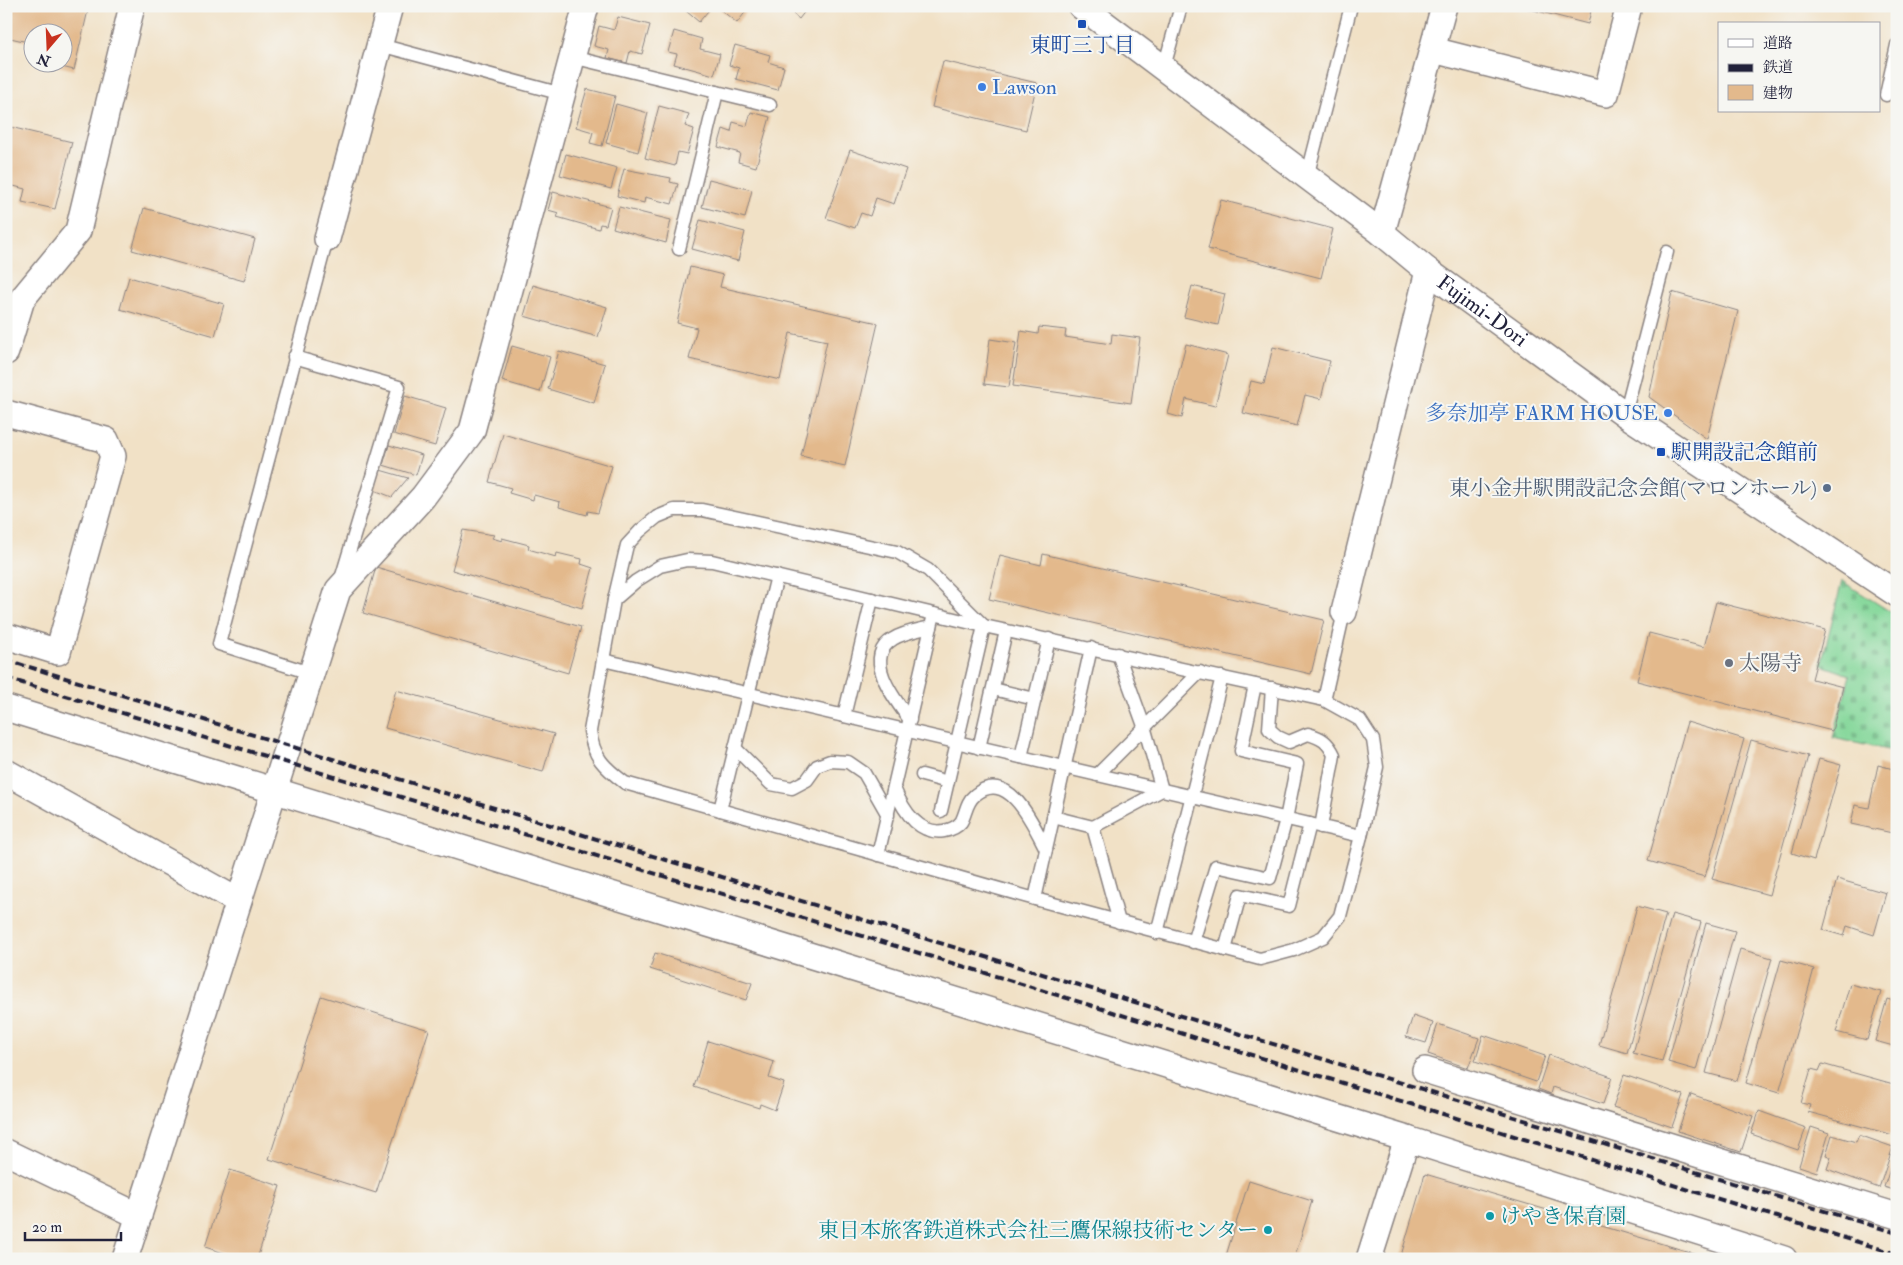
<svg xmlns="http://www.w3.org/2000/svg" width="1903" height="1265" font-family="'IM FELL Double Pica','Noto Serif JP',serif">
<defs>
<pattern id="cemetery-stones" width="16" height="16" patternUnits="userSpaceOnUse" patternTransform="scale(1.25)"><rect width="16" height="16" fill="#84d79a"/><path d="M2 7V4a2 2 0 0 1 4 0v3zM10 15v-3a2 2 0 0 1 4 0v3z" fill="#72b886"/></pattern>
</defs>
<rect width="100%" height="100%" fill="#f6f6f2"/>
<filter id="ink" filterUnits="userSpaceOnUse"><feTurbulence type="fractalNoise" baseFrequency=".02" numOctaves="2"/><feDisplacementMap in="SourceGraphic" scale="10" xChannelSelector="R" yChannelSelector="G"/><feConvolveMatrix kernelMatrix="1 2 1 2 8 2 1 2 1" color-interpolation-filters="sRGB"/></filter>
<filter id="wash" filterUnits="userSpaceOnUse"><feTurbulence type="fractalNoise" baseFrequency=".0096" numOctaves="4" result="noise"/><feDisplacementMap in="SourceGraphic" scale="20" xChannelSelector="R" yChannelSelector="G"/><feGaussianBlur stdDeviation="1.12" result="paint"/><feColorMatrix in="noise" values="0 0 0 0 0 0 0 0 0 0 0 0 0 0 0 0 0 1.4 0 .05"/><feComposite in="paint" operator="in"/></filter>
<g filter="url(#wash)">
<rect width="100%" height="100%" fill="#f1e1c6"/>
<path fill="url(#cemetery-stones)" stroke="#537c6a" d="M1842,581L1897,616V752L1833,738L1850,675L1821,665Z"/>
<g id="blocks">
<g fill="#e3b98c">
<path d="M6,6H89L74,70L45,63L62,62V32H32V43L6,37Z"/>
<path d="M689,6H712L699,22L686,11Z"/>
<path d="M716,6H750L737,23Z"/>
<path d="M784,6H809L799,19Z"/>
<path d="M1518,6H1592L1588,24Z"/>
<path d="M618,17L650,25L642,54L630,51L627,63L607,58L609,50L594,46L599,26L614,30Z"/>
<path d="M674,31L702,39L700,49L720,54L714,75L674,64L677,54L668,52Z"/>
<path d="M735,45L770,55L768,62L784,67L778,90L736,79L739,68L729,65Z"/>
<path d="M943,61L1037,83L1026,130L932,107Z"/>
<path d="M587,89L615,96L602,146L590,143L593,132L576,127Z"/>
<path d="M616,104L648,113L638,152L606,143Z"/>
<path d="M659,106L689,114L685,126L694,129L687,154L678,152L675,166L645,158Z"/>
<path d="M751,112L770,117L756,167L738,162L740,153L718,147L723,129L731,132L733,122L747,126Z"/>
<path d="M6,126L72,142L55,209L22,202L25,189L6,184Z"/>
<path d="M850,150L906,169L894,204L876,198L870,216L861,213L855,228L826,218Z"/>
<path d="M566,154L617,168L611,189L560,175Z"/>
<path d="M624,169L671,178L670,182L678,184L672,204L645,197L644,203L617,196Z"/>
<path d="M709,179L752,190L745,218L702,207Z"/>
<path d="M553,192L611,207L606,225L600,224L599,229L557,217L559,213L548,210Z"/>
<path d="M1221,200L1333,229L1321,278L1208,249Z"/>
<path d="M619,207L671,220L666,243L613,228Z"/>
<path d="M144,208L255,239L244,281L132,250Z"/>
<path d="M700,220L745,232L738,261L692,249Z"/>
<path d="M690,267L723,275L720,287L878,323L845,466L801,456L827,341L790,333L780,380L689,359L697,328L677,323Z"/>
<path d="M129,277L224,304L215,336L120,309Z"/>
<path d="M533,285L607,307L598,337L524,316Z"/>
<path d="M1192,286L1225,294L1218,325L1184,317Z"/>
<path d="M1672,292L1738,311L1707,439L1649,397Z"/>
<path d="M1039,327L1066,330L1065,337L1111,344L1112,334L1140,338L1131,403L1013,386L1021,331L1038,334Z"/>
<path d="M990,339L1016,343L1009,387L984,384Z"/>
<path d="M1186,344L1228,355L1215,406L1186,399L1182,418L1168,414Z"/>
<path d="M512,346L550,357L540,392L502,381Z"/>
<path d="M1273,347L1330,361L1321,399L1305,395L1297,426L1243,413L1251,381L1264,384Z"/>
<path d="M559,351L605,364L594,403L548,389Z"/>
<path d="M405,396L446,408L435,446L394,434Z"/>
<path d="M503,434L612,466L598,513L588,511L587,515L559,507L560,502L534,495L533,500L509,493L511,488L489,482Z"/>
<path d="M389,445L422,455L416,475L383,465Z"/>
<path d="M380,470L408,478L392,497L374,490Z"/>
<path d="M463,530L494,535L492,538L502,541V538L529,545L528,549L556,557L557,553L582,559L581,564L593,568L582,608L452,570Z"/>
<path d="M1043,554L1324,620L1311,674L989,599L1000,555L1041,565Z"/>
<path d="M376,567L581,627L568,673L363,613Z"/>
<path d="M1716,602L1825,630L1812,679L1843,687L1832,731L1637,681L1649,633L1704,647Z"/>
<path d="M396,690L554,734L543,772L385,728Z"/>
<path d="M1687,722L1744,739L1705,877L1648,861Z"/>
<path d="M1751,740L1808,756L1769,895L1712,879Z"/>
<path d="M1819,759L1841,765L1814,860L1792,853Z"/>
<path d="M1878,765L1897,770V834L1851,824L1855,805L1869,808Z"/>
<path d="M1837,879L1886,893L1874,935L1847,926L1844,936L1823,930Z"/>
<path d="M1637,906L1666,914L1627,1053L1599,1045Z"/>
<path d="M1672,914L1701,922L1662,1061L1633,1053Z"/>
<path d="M1706,923L1735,931L1696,1070L1668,1062Z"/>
<path d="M1740,949L1772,958L1737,1081L1706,1073Z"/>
<path d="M655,953L752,983L746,1000L650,969Z"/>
<path d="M1781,960L1814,969L1779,1093L1746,1083Z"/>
<path d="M1850,984L1881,992L1867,1040L1836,1032Z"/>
<path d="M321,996L429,1030L376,1193L269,1159Z"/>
<path d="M1887,999L1897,1002V1047L1875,1041Z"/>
<path d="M1413,1016L1433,1023L1426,1043L1406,1037Z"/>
<path d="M1438,1024L1479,1038L1468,1068L1428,1054Z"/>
<path d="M1483,1035L1545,1056L1536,1082L1475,1061Z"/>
<path d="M708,1041L774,1062L769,1078L784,1083L775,1110L760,1104L759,1108L694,1087Z"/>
<path d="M1549,1055L1612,1077L1603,1104L1553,1087L1551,1094L1538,1089Z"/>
<path d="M1822,1064L1897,1085V1136L1808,1112L1810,1105L1801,1103L1811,1069L1819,1071Z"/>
<path d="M1624,1075L1683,1095L1672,1127L1613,1107Z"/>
<path d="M1691,1094L1753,1116L1741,1152L1678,1131Z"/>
<path d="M1759,1111L1806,1128L1798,1150L1751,1134Z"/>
<path d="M1811,1127L1829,1133L1817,1172L1799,1166Z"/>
<path d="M1832,1135L1856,1142L1859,1135L1893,1147L1879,1188L1827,1169L1831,1157L1826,1155Z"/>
<path d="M1897,1148V1191L1884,1187Z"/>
<path d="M230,1170L280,1186L257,1259H242L205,1247Z"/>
<path d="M1425,1174L1710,1258V1259H1400Z"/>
<path d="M1249,1181L1312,1201L1294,1259H1225Z"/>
</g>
</g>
</g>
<g filter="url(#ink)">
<use href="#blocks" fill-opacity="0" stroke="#8a8280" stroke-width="1"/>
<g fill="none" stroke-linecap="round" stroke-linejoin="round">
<g stroke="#8a8280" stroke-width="15">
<g id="lane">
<path d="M380,45L562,94"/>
<path d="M572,57L770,105"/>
<path d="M1164,67L1181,6"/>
<path d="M1886,95L1897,45"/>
<path d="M1307,177L1351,6"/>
<path d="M679,249L717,92"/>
<path d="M294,357L399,387L341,579"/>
<path d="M1625,414L1667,252"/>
<path d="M687,560L712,561L984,626L1324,700L1360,720L1373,740L1377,767L1361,836L1340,916L1323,937L1294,950L1260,959L1035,899L625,783C604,767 593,757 590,731L614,600L636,581L660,566Z"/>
<path d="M614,600L627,545L640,531L657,517L674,510H702L897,552L928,570L984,626"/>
<path d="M1118,654L1144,726L1162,790L1093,827L1119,922"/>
<path d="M603,660L1361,836"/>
<path d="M310,673L219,644L327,239"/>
<path d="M1272,688L1269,729L1278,737L1289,742L1308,734C1322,738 1328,742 1334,755L1321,827"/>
<path d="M993,689L1035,699"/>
<path d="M1324,700L1344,612"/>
<path d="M844,716L872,599"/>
<path d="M910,720C896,701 861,658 893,639C904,632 919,630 931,627"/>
<path d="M735,748L771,784L792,788L807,780L817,766L830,761L848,762L864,773L888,815"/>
<path d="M979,748L1006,631"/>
<path d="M1021,757L1049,639"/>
<path d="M922,775L948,782"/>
<path d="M1097,775L1200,672"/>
<path d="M894,788C903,810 918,835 944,831C950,830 957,827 961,822C966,814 966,802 975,795C1009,767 1034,826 1046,849"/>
<path d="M720,810L777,576"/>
<path d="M941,811L984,626"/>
<path d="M1053,817L1093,827"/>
<path d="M878,855L934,614"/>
<path d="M1035,899L1091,648"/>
<path d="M1157,933L1222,677"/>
<path d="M1193,942L1216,866L1270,878L1286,819L1297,764L1241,751L1255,685"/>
<path d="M1225,950L1240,895L1289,906L1310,824"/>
</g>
</g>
<g stroke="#8a8280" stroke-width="28">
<g id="street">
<path id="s1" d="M1081,6L1382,233L1428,271L1625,414L1897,594"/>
<path d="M1433,50L1606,94L1629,6"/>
<path d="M1382,233L1444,6"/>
<path d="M327,239L390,6"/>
<path d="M6,352L22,299L78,231L132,6"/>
<path d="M6,413L106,440L113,456L58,652L6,636"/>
<path d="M1344,612L1428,271"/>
<path d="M6,708L1407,1139"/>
<path d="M6,772L238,901"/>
<path d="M1425,1070L1897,1216"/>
<path d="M6,1152L139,1216"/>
<path d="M125,1259L338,590L423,497L472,431L586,6"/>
<path d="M1369,1259L1407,1139L1784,1259"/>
</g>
</g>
<use href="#lane" stroke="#fff" stroke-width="12"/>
<use href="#street" stroke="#fff" stroke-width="25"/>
<g stroke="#22223b" stroke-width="4" stroke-dasharray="8 4" stroke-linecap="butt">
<path d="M6,660L1897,1233"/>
<path d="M6,678L1002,978L1897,1254"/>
</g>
</g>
</g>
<g fill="#1a4fb4" stroke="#f6f6f2" stroke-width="2">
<rect x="1077" y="19" width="10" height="10" rx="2.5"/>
<rect x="1656" y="447" width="10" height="10" rx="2.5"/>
</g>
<g fill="#3f7fe0" stroke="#f6f6f2" stroke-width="2">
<circle cx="982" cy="87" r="5"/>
<circle cx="1668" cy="413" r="5"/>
</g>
<circle fill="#5c6f8a" stroke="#f6f6f2" stroke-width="2" cx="1827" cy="488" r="5"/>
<circle fill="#6b7280" stroke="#f6f6f2" stroke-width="2" cx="1729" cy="663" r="5"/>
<g fill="#0f9aa8" stroke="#f6f6f2" stroke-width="2">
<circle cx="1490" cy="1216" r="5"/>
<circle cx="1268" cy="1230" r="5"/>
</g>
<g text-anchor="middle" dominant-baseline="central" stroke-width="4" stroke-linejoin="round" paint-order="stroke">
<g font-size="21" fill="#164399" stroke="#f6f6f2">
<text x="1082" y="45">東町三丁目</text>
<text x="1671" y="452" text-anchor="start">駅開設記念館前</text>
</g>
<g font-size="21" fill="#366cbe" stroke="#f6f6f2" text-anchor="start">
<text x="992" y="87">Lawson</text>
<text x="1658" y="413" text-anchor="end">多奈加亭 FARM HOUSE</text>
</g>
<g font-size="21" fill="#22223b" stroke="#f6f6f2">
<text stroke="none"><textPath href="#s1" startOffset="504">Fujimi-Dori</textPath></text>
</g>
<g font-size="21" fill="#4e5e75" stroke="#f6f6f2" text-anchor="end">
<text x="1817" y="488">東小金井駅開設記念会館(マロンホール)</text>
</g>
<g font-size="21" fill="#5b616d" stroke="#f6f6f2" text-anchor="start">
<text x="1739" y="663">太陽寺</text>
</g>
<g font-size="21" fill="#0d838f" stroke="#f6f6f2" text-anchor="start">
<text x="1500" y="1216">けやき保育園</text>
<text x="1258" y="1230" text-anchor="end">東日本旅客鉄道株式会社三鷹保線技術センター</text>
</g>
</g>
<rect width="1903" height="1265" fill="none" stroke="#f6f6f2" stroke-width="25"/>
<rect x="1718" y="22" width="162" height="90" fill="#f6f6f2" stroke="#a1a1a9"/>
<rect x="1728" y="39" width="25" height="8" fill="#ffffff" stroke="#a1a1a9"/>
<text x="1763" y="48" font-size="15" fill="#22223b">道路</text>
<rect x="1728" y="64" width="25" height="8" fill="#22223b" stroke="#a1a1a9"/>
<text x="1763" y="72" font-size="15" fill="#22223b">鉄道</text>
<rect x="1728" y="85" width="25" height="15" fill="#e3b98c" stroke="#a1a1a9"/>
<text x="1763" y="98" font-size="15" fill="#22223b">建物</text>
<g transform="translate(48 48) rotate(199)"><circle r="24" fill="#f6f6f2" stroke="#a1a1a9"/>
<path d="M0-4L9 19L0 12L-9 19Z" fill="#c8321e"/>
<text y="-8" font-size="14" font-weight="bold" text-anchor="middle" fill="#22223b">N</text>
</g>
<path d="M25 1232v8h96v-8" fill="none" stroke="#22223b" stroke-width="2.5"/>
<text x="32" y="1232" font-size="15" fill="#22223b" stroke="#f6f6f2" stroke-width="4" paint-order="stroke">20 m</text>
</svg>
